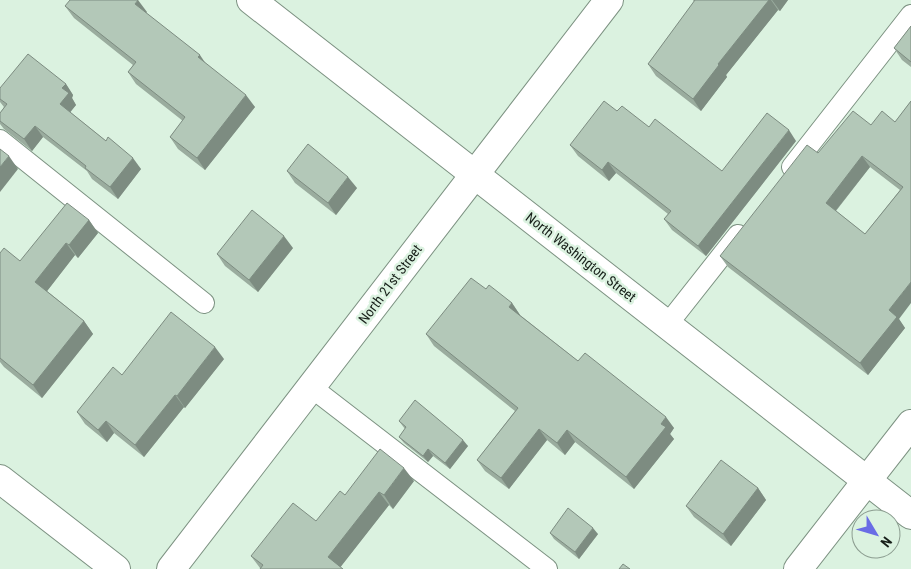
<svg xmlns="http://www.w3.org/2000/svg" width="911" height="569" font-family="'Roboto Condensed',sans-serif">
<rect width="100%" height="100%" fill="#dbf2e0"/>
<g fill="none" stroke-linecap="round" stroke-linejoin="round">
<g stroke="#7d9282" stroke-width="22">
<g id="service">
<path d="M0,140L204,303"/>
<path d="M792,167L911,15"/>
<path d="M667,325L738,235"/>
<path d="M311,387L547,569"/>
</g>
</g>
<g stroke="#7d9282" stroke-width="30">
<g id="minor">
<path d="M251,0L911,515"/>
<path d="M798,569L911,424"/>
</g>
</g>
<g stroke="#7d9282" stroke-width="30">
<path id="tertiary" d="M0,479L116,569"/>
</g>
<g stroke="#7d9282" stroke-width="30">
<path id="secondary" d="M171,569L609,0"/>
</g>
<use href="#service" stroke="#fff" stroke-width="20"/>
<use href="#minor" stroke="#fff" stroke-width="28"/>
<use href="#tertiary" stroke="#fff" stroke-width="28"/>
<use href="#secondary" stroke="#fff" stroke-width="28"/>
</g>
<g fill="#9aac9e" fill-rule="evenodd">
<path d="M693,0H788L780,11L778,10L726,75L727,77L701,111L656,76L648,64L694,2Z"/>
<path d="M65,6L147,12L146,13L205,63L255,107L205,170L178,149L170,137L183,121L136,84L128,72L133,65L74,18Z"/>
<path d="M911,26V67L902,60L894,48Z"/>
<path d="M66,84L73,95L72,98L76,105L70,112L141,169L118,199L92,179L87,171L43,137L32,151L4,129L0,124V113L4,107L0,102V88Z"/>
<path d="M911,101L899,319L905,328L868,375L728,267L720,256L818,153L871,125L895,122ZM870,167L900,190L865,234L836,211Z"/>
<path d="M617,111L649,127L722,171L796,141L706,256L672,230L664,219L668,214L616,173L609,181L578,156L570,145Z"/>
<path d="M287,171L357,188L336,215L295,183Z"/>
<path d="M89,220L98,233L78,258L75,255L47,291L84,321L93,334L42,398L4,367L0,362V253L20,261Z"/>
<path d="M293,248L258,292L225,266L217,254Z"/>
<path d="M486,289L512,303L520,315L578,361L674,428L670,434L674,439L634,489L575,442L565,455L547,440L509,489L485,471L477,460L515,411L434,346L426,334Z"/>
<path d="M224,359L185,408L184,407L144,457L114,433L107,442L85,424L77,412L122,375Z"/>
<path d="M399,421L468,446L450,469L433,456L428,462L404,443L399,437L405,429Z"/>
<path d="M414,481L393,509L389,505L340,567L260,568L251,556L316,521L345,495Z"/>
<path d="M758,488L766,500L731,546L694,517L686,506Z"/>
<path d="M550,533L598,534L579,559L554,539Z"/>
</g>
<g fill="#7d8c81">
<path d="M138,0L147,12L143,16L135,4Z"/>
<path d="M769,0H771L778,10L726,75L727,77L701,111L693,99L718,64Z"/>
<path d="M772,0H788L780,11Z"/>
<path d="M200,55L208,67L198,57Z"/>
<path d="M66,84L73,95L72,98L76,105L68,115L60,104L62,88Z"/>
<path d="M246,95L255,107L205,170L197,158Z"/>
<path d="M35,126L43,137L32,151L24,139Z"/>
<path d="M789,130L796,141L706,256L698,246Z"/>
<path d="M9,156L18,169L0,192V167Z"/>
<path d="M862,156L870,167L833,214L826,203Z"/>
<path d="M133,158L141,169L118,199L110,187Z"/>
<path d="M608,162L616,173L609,181L602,170Z"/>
<path d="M348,177L357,188L336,215L328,203Z"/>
<path d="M89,220L98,233L78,258L69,245Z"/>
<path d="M284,236L293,248L258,292L249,280Z"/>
<path d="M66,243L75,255L44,295L35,282Z"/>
<path d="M911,282V303L899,319L905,328L868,375L860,363L889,310Z"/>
<path d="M512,303L520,315L517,319L509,307Z"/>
<path d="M84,321L93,334L42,398L33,385Z"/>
<path d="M215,347L224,359L185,408L177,396Z"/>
<path d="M175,395L184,407L144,457L135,445Z"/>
<path d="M666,417L674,428L670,434L674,439L634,489L626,477L661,424Z"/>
<path d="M106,421L114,433L107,442L98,430Z"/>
<path d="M539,429L547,440L509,489L501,478Z"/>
<path d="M567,430L575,442L565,455L557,443Z"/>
<path d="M463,440L468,446L450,469L445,463Z"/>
<path d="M428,449L433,456L428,462L423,456Z"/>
<path d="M404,468L414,481L393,509L384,495Z"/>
<path d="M758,488L766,500L731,546L723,534Z"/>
<path d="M379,492L389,505L339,569L328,557Z"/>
<path d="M593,528L598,534L579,559L575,552Z"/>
</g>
<g fill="#b3c8b8" stroke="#7d8c81" fill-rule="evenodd">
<path d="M70,0H138L135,4L200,55L198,57L246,95L197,158L170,137L185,117L128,72L136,62L65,6Z"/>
<path d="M695,0H769L718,64L719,65L693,99L648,64Z"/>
<path d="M911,26V62L894,48Z"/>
<path d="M28,54L66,84L62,88L69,93L60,104L106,141L108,137L133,158L110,187L85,168L86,166L35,126L24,139L0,121V113L7,104L0,99V88Z"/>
<path d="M604,101L617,111L622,106L649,127L655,119L722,171L767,113L789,130L698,246L664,219L671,211L608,162L602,170L570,145Z"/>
<path d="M911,101V282L889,310L897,317L860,363L720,256L807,145L818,153L853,111L871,125L882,111L895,122ZM862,156L903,187L865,234L826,203Z"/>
<path d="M308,144L348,177L328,203L287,171Z"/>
<path d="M0,149L9,156L0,167Z"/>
<path d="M67,203L89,220L69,245L66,243L35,282L84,321L33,385L0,358V253L4,248L20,261Z"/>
<path d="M252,210L284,236L249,280L217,254Z"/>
<path d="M471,278L486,289L489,285L512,303L509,307L578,361L585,353L666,417L661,424L666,427L626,477L567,430L557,443L539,429L501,478L477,460L518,408L426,334Z"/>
<path d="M171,312L215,347L177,396L175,395L135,445L106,421L98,430L77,412L113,367L122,375Z"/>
<path d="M415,400L463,440L445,463L428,449L423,456L399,437L406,427L399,421Z"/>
<path d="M380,449L404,468L384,495L379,492L328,557L343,569H260L263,565L251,556L293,503L316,521L340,491L345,495Z"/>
<path d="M721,460L758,488L723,534L686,506Z"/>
<path d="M568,508L593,528L575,552L550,533Z"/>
<path d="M623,564L630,569H619Z"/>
</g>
<g text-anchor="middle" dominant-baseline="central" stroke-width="5" stroke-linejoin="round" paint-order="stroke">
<g font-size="14" fill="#161e18" stroke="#dbf2e0">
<text transform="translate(581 257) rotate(38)">North Washington Street</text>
<text transform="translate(390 284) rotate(-53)">North 21st Street</text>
</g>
</g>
<g transform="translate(876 534) rotate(128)"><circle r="24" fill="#dbf2e0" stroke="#8c9d90"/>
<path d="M0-4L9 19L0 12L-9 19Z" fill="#696ce5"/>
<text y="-8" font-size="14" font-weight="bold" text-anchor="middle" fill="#161e18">N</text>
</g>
</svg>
